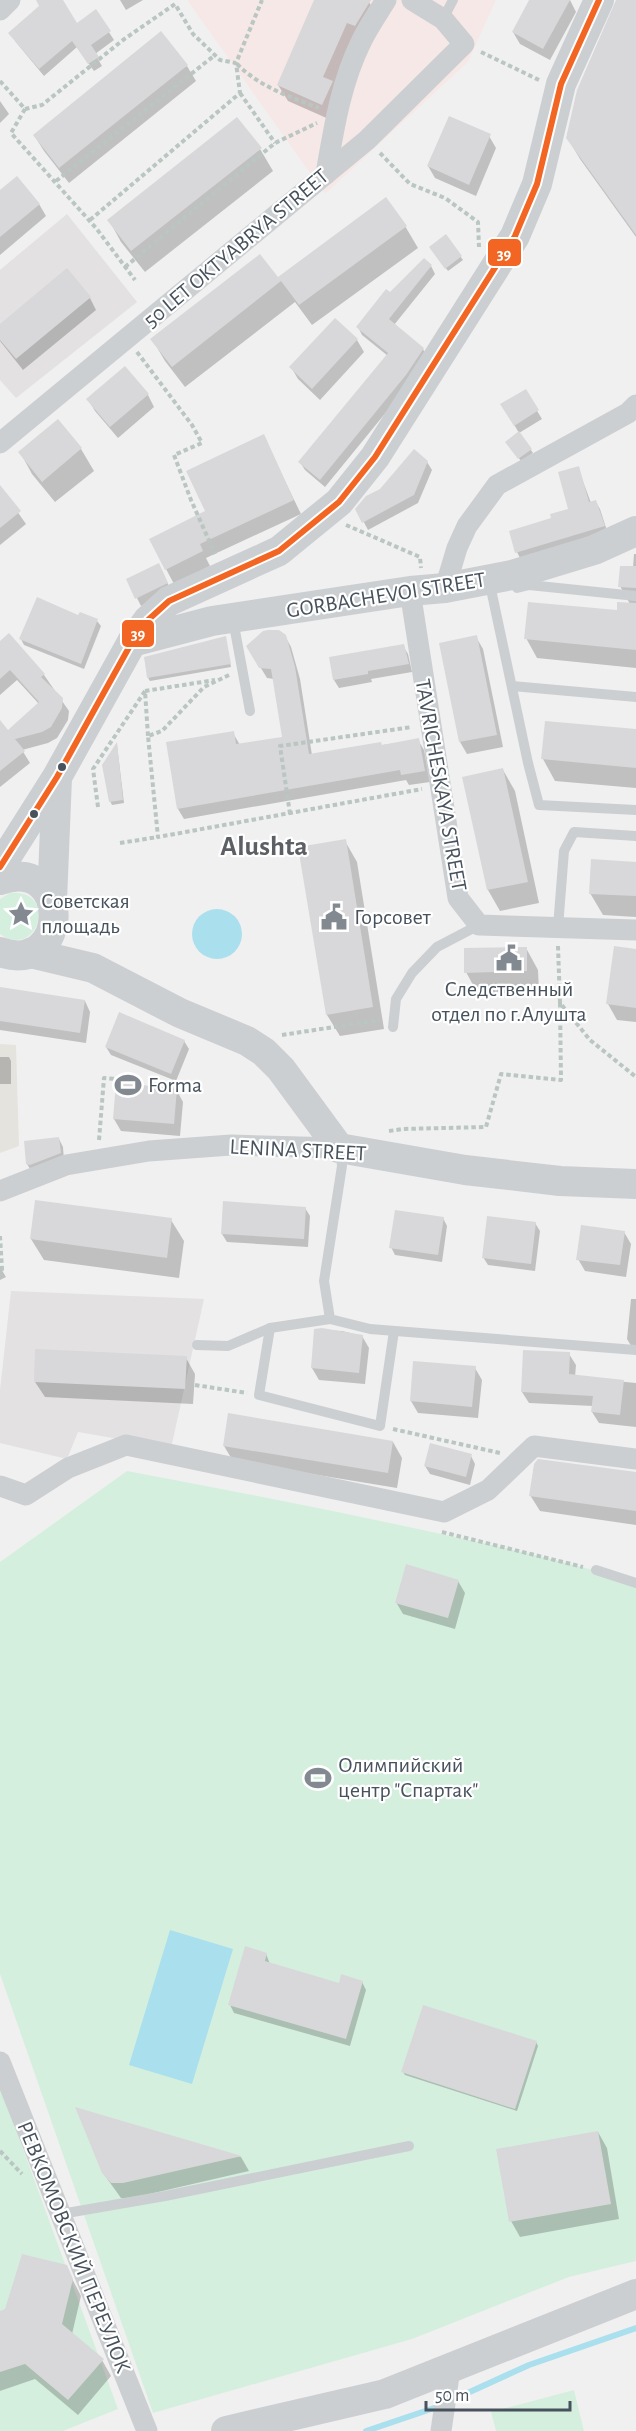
<svg xmlns="http://www.w3.org/2000/svg" width="636" height="2431" font-family="'Alegreya Sans',sans-serif">
<rect width="100%" height="100%" fill="#f1f0f0"/>
<path fill="#e5e3de" d="M0,1044L16,1045L19,1146L0,1153Z"/>
<g fill="#e3e1e2">
<path d="M67,214L137,302L16,398L0,380V270Z"/>
<path d="M11,1291L204,1299L171,1448L78,1432L67,1459L0,1443V1390Z"/>
</g>
<path fill="#f6e8e7" d="M187,0H496L468,62L325,194Z"/>
<g fill="#d5efdf">
<path d="M10,893C59,889 38,961 0,934V899Z"/>
<path d="M127,1471C229,1490 331,1510 432,1532C501,1547 569,1561 636,1583V2261L569,2277L412,2339L153,2413L0,1974V1562Z"/>
<path d="M0,2086L118,2409L63,2431H0Z"/>
<path d="M574,2390L584,2431H496L491,2412Z"/>
</g>
<g fill="#aadfed">
<circle cx="217" cy="934" r="25"/>
<path d="M170,1930L233,1949L192,2084L129,2065Z"/>
</g>
<g fill="#0003">
<path d="M37,0H61L77,25L96,12L114,40L95,54L102,66L94,71L77,47L44,76L15,41L41,7Z"/>
<path d="M120,0H143L126,10Z"/>
<path d="M315,0H365L369,2L378,18L331,120L288,101L278,85Z"/>
<path d="M531,0H570L576,12L550,60L520,44L513,32Z"/>
<path d="M617,0H636V237L580,159L567,137Z"/>
<path d="M187,66L196,81L69,183L44,151L34,135Z"/>
<path d="M0,101L9,114L0,123Z"/>
<path d="M489,136L496,148L476,196L435,178L428,166Z"/>
<path d="M260,149L273,171L145,272L121,242L109,220Z"/>
<path d="M0,192L39,204L46,216L0,255Z"/>
<path d="M405,226L418,248L312,325L295,302L185,387L165,361L152,339L278,279Z"/>
<path d="M445,236L463,260L448,271L433,250Z"/>
<path d="M431,266L435,274L394,325L423,349L427,357L410,383L325,487L305,470L300,462L388,356L362,335L358,327L390,294Z"/>
<path d="M90,298L96,310L23,370L0,341V326Z"/>
<path d="M335,320L357,340L364,352L320,400L298,379L291,367Z"/>
<path d="M525,391L542,419L519,433L533,453L521,461L507,442L519,433L502,404Z"/>
<path d="M148,395L154,407L118,438L95,411L88,399Z"/>
<path d="M58,421L81,449L94,471L55,502L32,474L20,452Z"/>
<path d="M263,436L301,514L206,558L210,566L174,584L166,569Z"/>
<path d="M427,462L432,470L418,503L368,530L357,509Z"/>
<path d="M578,468L591,503L595,501L600,509L608,534L521,560L517,552L553,519L570,510Z"/>
<path d="M0,487L26,524L0,545Z"/>
<path d="M634,554H636V668L537,658L526,638L618,612L630,604L620,586L633,568Z"/>
<path d="M163,573L171,591L141,606L137,598Z"/>
<path d="M81,614L97,621L101,626L84,669L24,645L21,639L79,617Z"/>
<path d="M8,635L44,675L69,711L68,720L57,738L48,743L22,750L30,763L0,787V722L8,732L39,704L17,680L0,695V643Z"/>
<path d="M285,636L291,647L300,679L312,755L418,740L424,750L430,782L409,785L406,780L184,819L178,809L233,733L240,745L283,738L274,679L267,678L248,647Z"/>
<path d="M476,637L483,649L503,747L467,754L460,742Z"/>
<path d="M225,638L231,667L150,681L148,678Z"/>
<path d="M403,646L408,654L412,672L371,679L372,682L339,688L334,680L331,658Z"/>
<path d="M636,731V788L555,781L543,759Z"/>
<path d="M117,745L124,803L112,805L110,801Z"/>
<path d="M503,770L515,791L539,903L500,911L488,890L464,778Z"/>
<path d="M345,841L357,862L384,1029L340,1036L327,1015Z"/>
<path d="M636,863V917L603,915L590,893Z"/>
<path d="M526,948L538,970L539,992L478,994L466,972Z"/>
<path d="M636,951V1022L617,1020L608,1004Z"/>
<path d="M0,988L85,1001L90,1012L86,1043L0,1030Z"/>
<path d="M184,1041L189,1049L176,1081L111,1055L106,1047Z"/>
<path d="M0,1057H9L11,1061V1084H0Z"/>
<path d="M117,1085L176,1089L183,1102L180,1136L121,1131L114,1119Z"/>
<path d="M59,1139L63,1147L64,1161L32,1172L27,1164Z"/>
<path d="M305,1208L310,1216L308,1247L227,1242L222,1234Z"/>
<path d="M443,1218L447,1226L442,1262L395,1255L391,1247Z"/>
<path d="M171,1220L184,1241L179,1278L44,1260L31,1239Z"/>
<path d="M535,1223L540,1231L535,1271L488,1265L483,1257Z"/>
<path d="M624,1232L631,1244L626,1277L585,1271L578,1259Z"/>
<path d="M0,1267L6,1277L0,1280Z"/>
<path d="M631,1299H636V1354L627,1339Z"/>
<path d="M316,1330L342,1331L362,1336L369,1348L365,1384L319,1380L312,1368Z"/>
<path d="M569,1354L576,1365L575,1377L636,1383V1427L599,1423L592,1412L593,1406L529,1403L522,1392Z"/>
<path d="M186,1358L195,1374L193,1404L45,1397L35,1382Z"/>
<path d="M475,1368L482,1380L478,1418L418,1413L411,1401Z"/>
<path d="M393,1442L402,1458L397,1488L233,1461L224,1446Z"/>
<path d="M471,1456L475,1464L470,1485L430,1474L425,1466Z"/>
<path d="M636,1473V1525L540,1511L530,1495Z"/>
<path d="M458,1581L465,1593L455,1629L403,1614L396,1602Z"/>
<path d="M266,1954L270,1964L340,1984L362,1982L366,1990L350,2046L234,2013L230,2005Z"/>
<path d="M536,2042L538,2046L517,2111L405,2075L403,2072Z"/>
<path d="M77,2109L241,2157L249,2171L132,2198H121L103,2173Z"/>
<path d="M598,2132L607,2148L619,2219L520,2237L511,2221Z"/>
<path d="M66,2267L81,2296L72,2334L102,2360L111,2376L78,2415L35,2379L0,2391V2313Z"/>
</g>
<g fill="none" stroke-linecap="round" stroke-linejoin="round">
<g stroke="#aadfed" stroke-width="6">
<path d="M450,2401L529,2365L636,2328"/>
<path d="M366,2431L440,2406"/>
</g>
</g>
<g fill="#d8d8da">
<path d="M36,0H63L77,23L96,9L111,31L91,45L99,57L88,64L72,41L39,69L8,33L39,6Z"/>
<path d="M314,0H371L355,26L347,23L323,77L333,81L322,105L277,85Z"/>
<path d="M529,0H570L543,49L512,32Z"/>
<path d="M616,0H636V235L566,138L577,90Z"/>
<path d="M161,31L188,65L59,168L33,135Z"/>
<path d="M449,116L491,134L469,185L427,166Z"/>
<path d="M237,117L262,148L131,251L107,220Z"/>
<path d="M17,176L40,204L0,237V190Z"/>
<path d="M386,197L407,226L299,305L281,281L172,367L150,339L260,254L278,277Z"/>
<path d="M446,234L462,256L445,269L429,247Z"/>
<path d="M424,258L432,265L389,319L424,348L406,375L320,480L298,462L388,353L356,327L386,289L390,292Z"/>
<path d="M67,268L91,297L16,359L0,340V324Z"/>
<path d="M335,318L358,339L312,389L289,367Z"/>
<path d="M125,366L149,394L110,427L86,399Z"/>
<path d="M526,389L539,410L514,426L500,404Z"/>
<path d="M58,419L82,448L42,482L18,452Z"/>
<path d="M519,431L532,449L518,459L505,442Z"/>
<path d="M264,434L294,500L200,544L203,551L165,570L149,539L205,511L186,471Z"/>
<path d="M414,449L428,461L414,495L362,523L355,509L366,496L380,489Z"/>
<path d="M579,466L589,502L596,500L605,526L515,553L509,531L551,518L550,514L568,509L558,472Z"/>
<path d="M0,485L21,511L0,528Z"/>
<path d="M159,563L168,583L135,599L126,579Z"/>
<path d="M620,566H636V588L618,587Z"/>
<path d="M37,597L78,615L80,612L98,619L81,664L19,639Z"/>
<path d="M528,602L617,610V602L636,603V650L524,639Z"/>
<path d="M268,630H279L286,635L295,667L309,754L381,742L382,745L419,738L425,771L401,775L400,770L177,809L166,742L234,731L236,744L282,737L271,669L259,668L246,646L263,631Z"/>
<path d="M9,633L45,674L41,677L63,698L62,708L51,727L42,732L15,739L25,751L0,771V720L8,730L39,702L10,670L0,679V641Z"/>
<path d="M477,635L497,735L459,742L439,643Z"/>
<path d="M226,636L231,664L147,678L144,657Z"/>
<path d="M404,644L409,664L368,671V674L333,680L329,657Z"/>
<path d="M545,721L636,729V768L541,759Z"/>
<path d="M117,742L123,800L109,802L102,765Z"/>
<path d="M503,768L528,882L487,890L462,777Z"/>
<path d="M346,839L373,1007L326,1015L298,847Z"/>
<path d="M591,859L636,862V896L589,894Z"/>
<path d="M614,946L636,949V1008L606,1004Z"/>
<path d="M527,947V971L464,973V948Z"/>
<path d="M0,987L85,1000L80,1033L0,1021Z"/>
<path d="M119,1012L185,1040L171,1074L105,1047Z"/>
<path d="M116,1083L177,1088L174,1124L113,1119Z"/>
<path d="M59,1137L61,1153L30,1165L26,1164L24,1141Z"/>
<path d="M35,1200L172,1218L167,1258L30,1239Z"/>
<path d="M223,1201L306,1207L304,1239L221,1234Z"/>
<path d="M395,1210L444,1217L438,1255L389,1248Z"/>
<path d="M487,1216L536,1222L531,1264L482,1258Z"/>
<path d="M581,1225L625,1231L620,1265L576,1260Z"/>
<path d="M322,1328L363,1335L359,1373L311,1368L314,1329Z"/>
<path d="M35,1349L187,1356L185,1389L34,1382Z"/>
<path d="M523,1350L570,1352L569,1374L624,1380L620,1415L591,1412L593,1396L521,1392Z"/>
<path d="M413,1361L476,1366L472,1407L410,1401Z"/>
<path d="M228,1413L393,1441L388,1473L223,1446Z"/>
<path d="M430,1443L472,1454L466,1477L424,1466Z"/>
<path d="M538,1459L636,1472V1511L529,1496L534,1464Z"/>
<path d="M406,1564L459,1580L448,1618L395,1603Z"/>
<path d="M245,1946L267,1953L265,1961L339,1983L341,1974L363,1981L346,2039L228,2005Z"/>
<path d="M423,2005L537,2041L515,2109L401,2072Z"/>
<path d="M75,2107L242,2156L123,2183H111L102,2173Z"/>
<path d="M598,2131L611,2204L509,2222L496,2149Z"/>
<path d="M22,2254L67,2265L73,2279L62,2324L104,2359L68,2400L25,2364L0,2372V2311L5,2309Z"/>
</g>
<g fill="none" stroke-linecap="round" stroke-linejoin="round">
<g stroke="#b9c6c1" stroke-width="4" stroke-dasharray="4.5 3" stroke-linecap="butt">
<path d="M481,52L539,80"/>
<path d="M237,64C260,87 290,97 319,108"/>
<path d="M0,81L25,109L11,133L96,228L135,280"/>
<path d="M240,93L275,143"/>
<path d="M25,109L42,105L123,40L175,4L193,34L220,60L236,63L262,0"/>
<path d="M380,153L410,184L445,198L478,222L479,247"/>
<path d="M56,181L215,55"/>
<path d="M90,220L240,93L236,63"/>
<path d="M125,267L275,143L317,123"/>
<path d="M137,352L192,425L202,443L174,455L191,500L215,554"/>
<path d="M346,525L420,557L421,568"/>
<path d="M229,675L204,687L162,731L148,736L158,837L422,789"/>
<path d="M145,691L215,680"/>
<path d="M98,807L93,769L145,691L148,736"/>
<path d="M290,814L280,746L412,727"/>
<path d="M120,843L158,837"/>
<path d="M558,946L560,1003L590,1040L636,1077"/>
<path d="M282,1035L380,1020"/>
<path d="M389,1131L403,1129L486,1127L501,1074L561,1080L560,1003"/>
<path d="M99,1140L104,1078L140,1081"/>
<path d="M0,1236L2,1269L0,1277"/>
<path d="M195,1385L247,1393"/>
<path d="M393,1429L500,1453"/>
<path d="M442,1532L583,1567"/>
<path d="M0,2151L22,2174"/>
</g>
<g stroke="#cccfd1" stroke-width="10">
<path d="M443,19L453,0"/>
<path d="M517,588L529,585L636,596"/>
<path d="M492,594L528,763L539,805L636,810"/>
<path d="M233,620L250,711"/>
<path d="M512,686L636,697"/>
<path d="M558,927L564,851L574,832L636,836"/>
<path d="M393,1027L396,999L412,973L437,947L479,925"/>
<path d="M340,1150L342,1166L324,1281L330,1319L370,1329L636,1350"/>
<path d="M270,1328L259,1395L380,1426L394,1331"/>
<path d="M197,1345L228,1346L270,1328L330,1319"/>
<path d="M596,1570L636,1583"/>
<path d="M61,2214L165,2196L409,2146"/>
</g>
<g stroke="#cccfd1" stroke-width="21">
<path d="M0,10L10,0"/>
<path d="M326,174C334,127 341,82 362,40C369,26 378,13 386,0"/>
<path d="M0,443L367,140L464,44L443,19L412,0"/>
<path d="M445,588L457,548L467,526L497,485L628,413L636,405"/>
<path d="M410,591L458,898L479,925L636,930"/>
<path d="M0,1191L66,1165L149,1151L231,1145L339,1148"/>
<path d="M0,1486L26,1495L68,1468L126,1445L444,1512L488,1490L534,1446L636,1459"/>
<path d="M0,2062L147,2431"/>
<path d="M441,2431L450,2369"/>
</g>
<g stroke="#cccfd2" stroke-width="30">
<path d="M132,642L212,621L410,591L445,588L512,575L594,550L636,531"/>
<path d="M0,867L57,777L132,642L148,620L169,601L279,551L339,502L375,457L515,236L537,184L561,84L599,0"/>
<path d="M0,880C73,855 70,977 0,952"/>
<path d="M52,901L57,778"/>
<path d="M30,953L93,968L180,1013L247,1041L264,1052L281,1069L339,1148L465,1170L560,1181L636,1184"/>
<path d="M226,2431L385,2394L636,2294"/>
</g>
<g stroke="#fff" stroke-width="10">
<path id="bus-1" d="M0,867L57,777L132,642L148,620L169,601L279,551L339,502L375,457L515,236L537,184L561,84L599,0"/>
</g>
<use href="#bus-1" stroke="#f26522" stroke-width="6"/>
</g>
<defs>
<g id="sight-bare" transform="scale(2.07)"><path d="M0-6L1.8-2.2L6-1.7L2.9 1.2L3.7 5.4L0 3.3L-3.7 5.4L-2.9 1.2L-6-1.7L-1.8-2.2Z" fill="#828990" stroke="#fff" stroke-width="2.5" paint-order="stroke"/></g>
<g id="civic-bare" transform="scale(2.07)"><path d="M-.6-6.5H3V-4.5H.6V-3L4-1V1h2V6H-6V1h2V-1L-.6-3ZM-1.2 2.5V6h2.4V2.5Z" fill="#828990" stroke="#fff" stroke-width="2.5" paint-order="stroke"/></g>
<g id="stadium-bare" transform="scale(2.07)"><path d="M0-5a6.5 5 0 1 0 0 10a6.5 5 0 1 0 0-10ZM-3.5-1.8h7v3.6h-7Z" fill="#828990" stroke="#fff" stroke-width="2.5" paint-order="stroke"/></g>
</defs>
<g fill-rule="evenodd">
<use href="#sight-bare" x="21" y="914"/>
<use href="#civic-bare" x="334" y="917"/>
<use href="#civic-bare" x="509" y="958"/>
<use href="#stadium-bare" x="128" y="1085"/>
<use href="#stadium-bare" x="318" y="1778"/>
</g>
<g fill="#47525d" stroke="#fff" stroke-width="2">
<circle cx="62" cy="767" r="5"/>
<circle cx="34" cy="814" r="5"/>
</g>
<g text-anchor="middle" dominant-baseline="central" stroke-width="4.5" stroke-linejoin="round" paint-order="stroke">
<g font-size="22" fill="#47525d" stroke="#fff">
<text transform="translate(236 248) rotate(-40)">50 LET OKTYABRYA STREET</text>
<text transform="translate(386 595) rotate(-9)">GORBACHEVOI STREET</text>
<text transform="translate(441 785) rotate(80)">TAVRICHESKAYA STREET</text>
<text transform="translate(298 1150) rotate(3)">LENINA STREET</text>
<text transform="translate(74 2247) rotate(68)">РЕВКОМОВСКИЙ ПЕРЕУЛОК</text>
</g>
<g font-size="22" fill="#47525d" stroke="#fff" text-anchor="start">
<text x="41" y="901">Советская<tspan x="41" dy="25">площадь</tspan></text>
<text x="354" y="917">Горсовет</text>
<text x="509" y="989" text-anchor="middle">Следственный<tspan x="509" dy="25">отдел по г.Алушта</tspan></text>
<text x="148" y="1085">Forma</text>
<text x="338" y="1765">Олимпийский<tspan x="338" dy="25">центр "Спартак"</tspan></text>
</g>
<g font-size="28" font-weight="bold" fill="#5c5f64" stroke="#fff">
<text x="264" y="847">Alushta</text>
</g>
</g>
<g stroke="#fff" stroke-width="2">
<rect x="487" y="238" width="35" height="29" rx="6" fill="#f26522"/>
<rect x="121" y="619" width="34" height="29" rx="6" fill="#f26522"/>
</g>
<g font-size="16" text-anchor="middle" font-weight="bold" fill="#fff">
<text x="504" y="259">39</text>
<text x="138" y="639">39</text>
</g>
<path d="M426 2401v9h144v-9" fill="none" stroke="#47525d" stroke-width="3"/>
<text x="435" y="2401" font-size="18" fill="#47525d" stroke="#ffffff" stroke-width="4.5" paint-order="stroke">50 m</text>
</svg>
